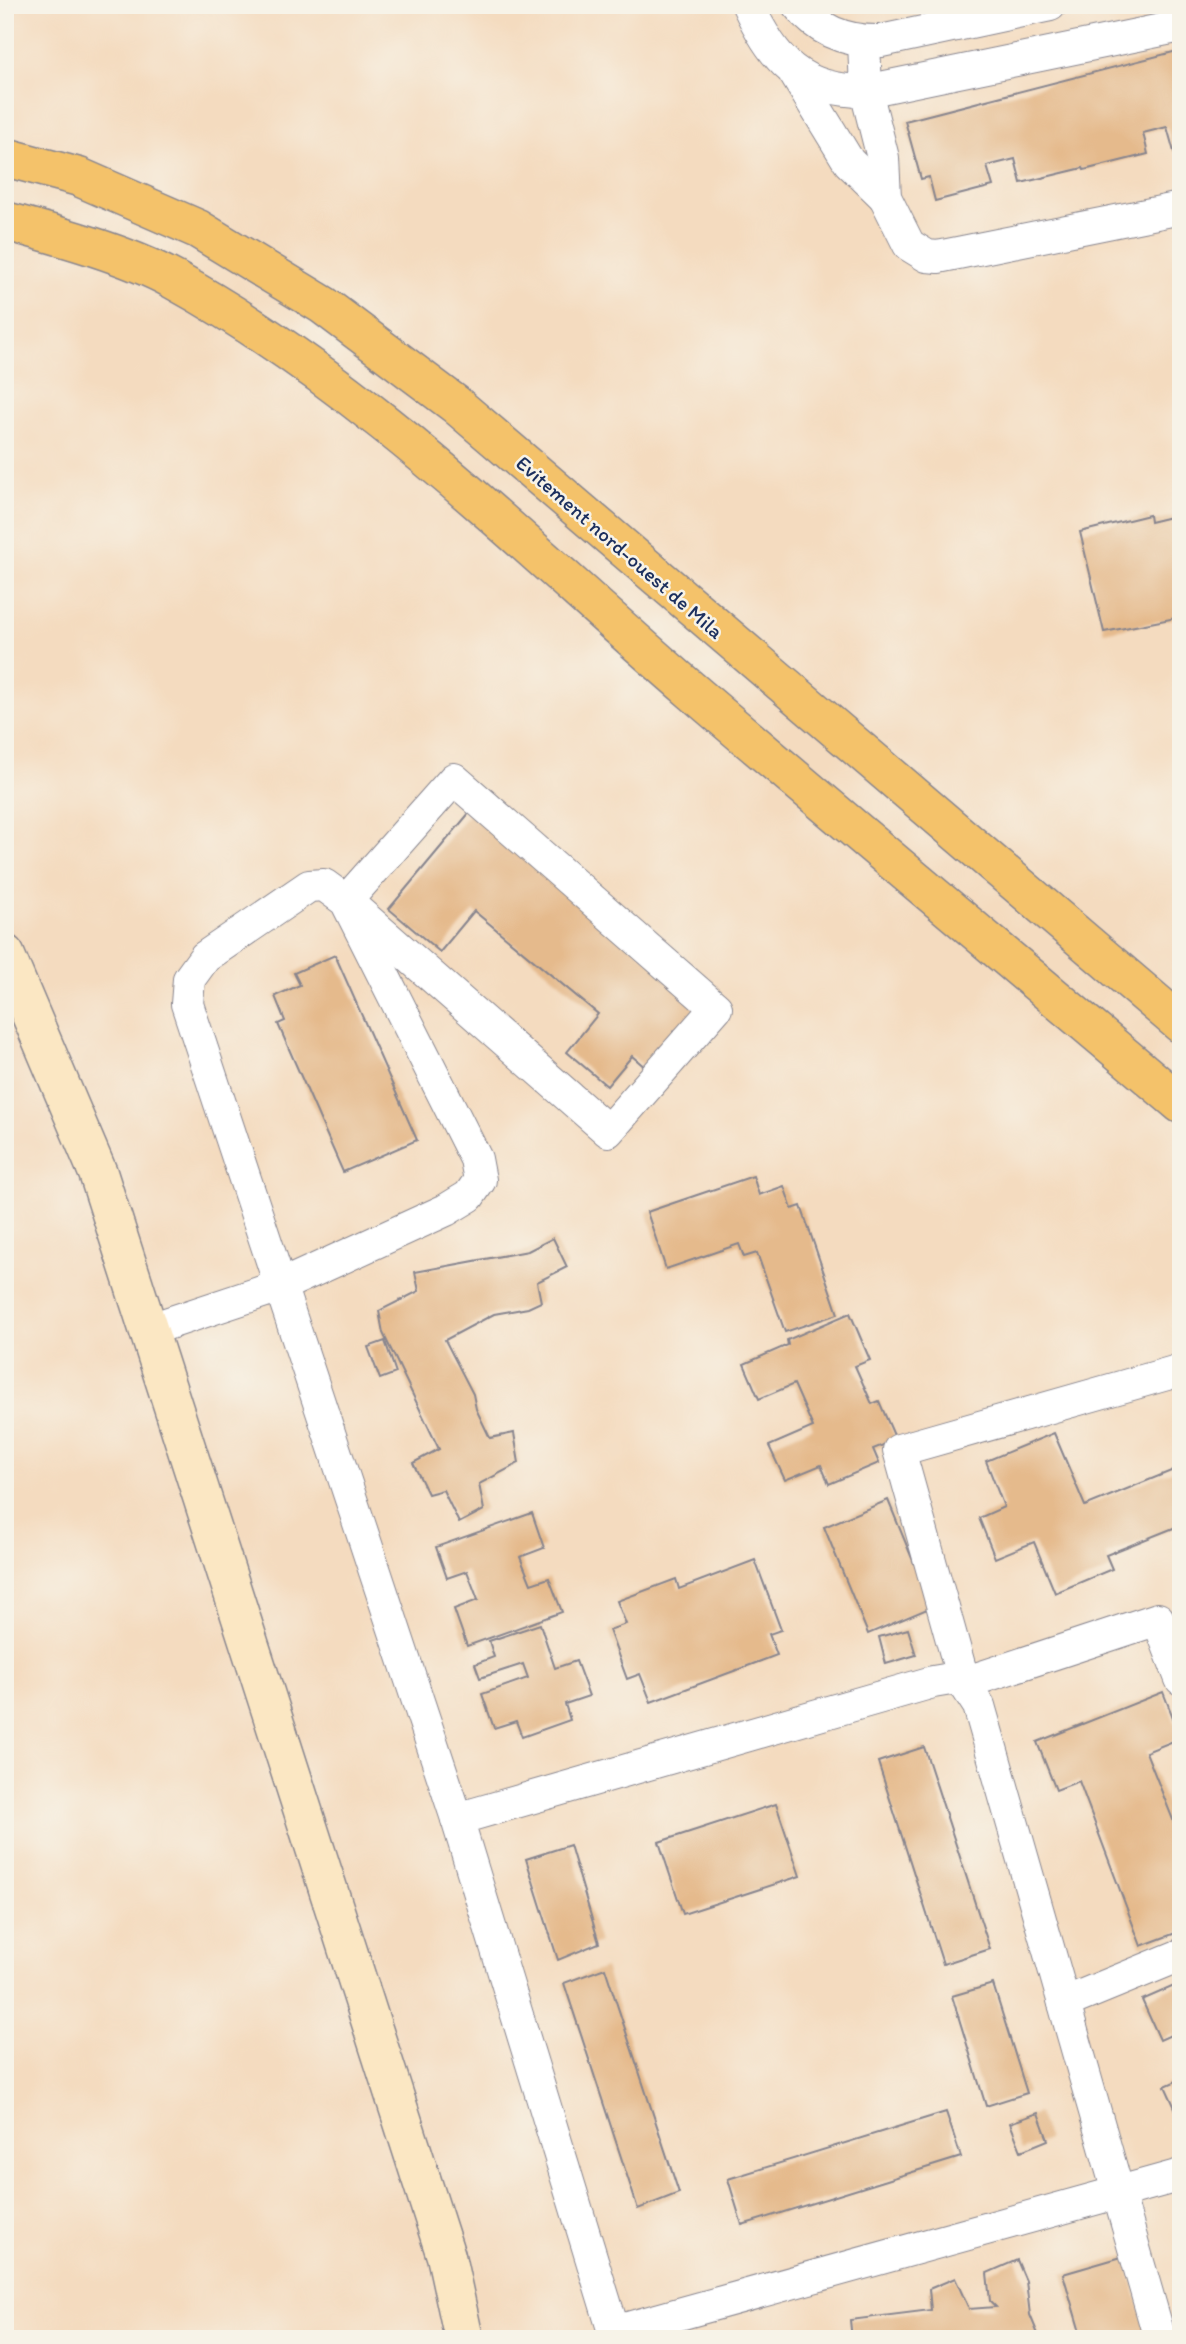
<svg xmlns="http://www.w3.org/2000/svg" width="1186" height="2344" font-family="Itim,sans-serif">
<rect width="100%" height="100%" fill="#f7f3e8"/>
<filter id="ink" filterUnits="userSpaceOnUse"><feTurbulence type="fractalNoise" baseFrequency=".0143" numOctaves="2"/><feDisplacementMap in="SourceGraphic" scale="14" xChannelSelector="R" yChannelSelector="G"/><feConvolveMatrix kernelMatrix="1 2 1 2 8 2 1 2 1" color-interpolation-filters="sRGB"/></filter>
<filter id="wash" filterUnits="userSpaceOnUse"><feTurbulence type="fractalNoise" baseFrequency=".00686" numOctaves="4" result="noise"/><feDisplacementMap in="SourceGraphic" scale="28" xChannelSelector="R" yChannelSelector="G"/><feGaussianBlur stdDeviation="1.57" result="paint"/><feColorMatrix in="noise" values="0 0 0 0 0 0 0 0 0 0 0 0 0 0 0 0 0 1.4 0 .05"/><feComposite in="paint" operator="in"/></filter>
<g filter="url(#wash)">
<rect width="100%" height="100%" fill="#f4dbbf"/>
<g id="blocks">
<g fill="#e5ba8c">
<path d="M1181,50V151L1174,152L1167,127L1143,133L1148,154L1084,170L1083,168L1021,183L1015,159L987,166L993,186L935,201L929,177L921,179L905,121Z"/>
<path d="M1181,509V617L1104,632L1080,532L1149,515L1150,522L1179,515L1178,510Z"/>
<path d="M470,812L700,1003L646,1068L632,1056L607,1086L567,1052L598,1014L474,911L440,952L389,909Z"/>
<path d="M335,955L417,1140L343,1172L278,1024L285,1021L275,996L300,985L294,973Z"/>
<path d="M753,1176L759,1195L784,1186L792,1209L801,1206L838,1314L785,1332L757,1253L744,1257L739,1244L666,1269L647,1212Z"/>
<path d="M553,1238L567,1267L537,1282L541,1302L528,1308L494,1314L445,1340L473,1394L476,1409L490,1438L514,1433L519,1463L479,1484L484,1510L459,1523L443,1490L428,1494L413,1463L439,1449L383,1333L379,1311L419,1291L415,1272L528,1251Z"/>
<path d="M850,1313L870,1360L855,1366L872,1404L879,1401L896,1440L873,1449L879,1463L829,1484L821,1465L785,1480L769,1446L813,1427L794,1384L759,1399L744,1364L788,1345L787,1340Z"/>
<path d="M385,1341L396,1373L380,1379L368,1347Z"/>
<path d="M1054,1433L1085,1506L1181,1467V1525L1106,1555L1112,1569L1055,1593L1034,1542L995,1558L979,1518L1004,1507L986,1461Z"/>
<path d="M888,1500L932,1607L868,1634L824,1527Z"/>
<path d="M532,1513L544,1548L520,1557L531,1584L549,1578L562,1612L467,1646L454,1609L478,1600L467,1571L447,1578L436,1547Z"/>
<path d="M755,1560L781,1630L769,1634L777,1655L651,1702L640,1674L627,1679L609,1630L626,1624L617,1601L676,1579L679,1589Z"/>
<path d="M540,1624L555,1668L576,1661L589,1696L565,1704L570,1720L522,1737L516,1721L494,1728L482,1694L528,1678L523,1664L480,1678L475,1664L494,1657L489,1641Z"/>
<path d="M908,1629L916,1655L886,1664L879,1637Z"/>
<path d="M1163,1692L1181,1738L1146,1752L1181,1840V1931L1141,1946L1079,1781L1056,1790L1037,1742Z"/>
<path d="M924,1747L990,1949L943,1964L878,1762Z"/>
<path d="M776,1804L800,1876L683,1914L659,1842Z"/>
<path d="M570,1845L599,1943L558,1960L526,1859Z"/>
<path d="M605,1968L679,2193L638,2209L564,1983Z"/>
<path d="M1181,1983V2052L1173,2034L1160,2040L1142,2000Z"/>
<path d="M993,1984L1027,2093L986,2106L952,1996Z"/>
<path d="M1181,2079V2121L1165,2086Z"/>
<path d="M946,2112L961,2157L742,2225L728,2179Z"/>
<path d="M1038,2113L1048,2140L1021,2151L1010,2123Z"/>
<path d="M1125,2256L1146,2330L1118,2339H1082L1063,2274Z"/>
<path d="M1017,2260L1026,2281L1030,2315L1040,2339H852L850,2320L931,2310L929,2289L955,2278L969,2309L996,2307L990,2301L987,2273Z"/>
</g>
</g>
</g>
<g filter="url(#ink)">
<use href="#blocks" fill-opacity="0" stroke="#88858e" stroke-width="2"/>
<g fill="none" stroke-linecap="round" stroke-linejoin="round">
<g stroke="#88858e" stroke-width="34">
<g id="street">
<path d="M748,5C774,62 801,91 866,91L1181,26"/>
<path d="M798,5C819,32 848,42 881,41L1050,5"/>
<path d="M864,41L866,91L883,158L885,197L909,245L927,256L938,257L1181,208"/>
<path d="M794,72L849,162L885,197"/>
<path d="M454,779L716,1008L608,1131L346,901Z"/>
<path d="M148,1330L280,1286L446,1210L469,1196L480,1180L476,1159L346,901L324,885L309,886L205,957L189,979L187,1004L457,1819L614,2332L1181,2175"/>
<path d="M1181,1370L899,1450L964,1683L1158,1619L1181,1679"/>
<path d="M457,1819L933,1682L951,1679L964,1683L979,1706L1160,2339"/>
<path d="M1064,2003L1181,1955"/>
</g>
</g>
<g stroke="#88858e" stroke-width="41">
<path id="secondary" d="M5,954L98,1173L446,2256L464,2339"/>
</g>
<g stroke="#88858e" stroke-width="41">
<g id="highway">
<path d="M5,157L79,177L198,229L323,305L455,404L1181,1024"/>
<path d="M5,221C57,235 127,254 174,280C367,386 526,548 692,691C854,830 1018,966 1181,1104"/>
</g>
</g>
<use href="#street" stroke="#fff" stroke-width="32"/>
<use href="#secondary" stroke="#fbe7c3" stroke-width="38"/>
<use href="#highway" stroke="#f4c26a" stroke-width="38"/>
</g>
</g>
<g text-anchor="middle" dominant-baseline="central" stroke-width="5" stroke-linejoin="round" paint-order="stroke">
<g font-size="21" fill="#1b2f5e" stroke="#f7f3e8">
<text transform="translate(620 547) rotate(41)">Evitement nord-ouest de Mila</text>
</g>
</g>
<rect width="1186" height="2344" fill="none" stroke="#f7f3e8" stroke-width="28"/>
</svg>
